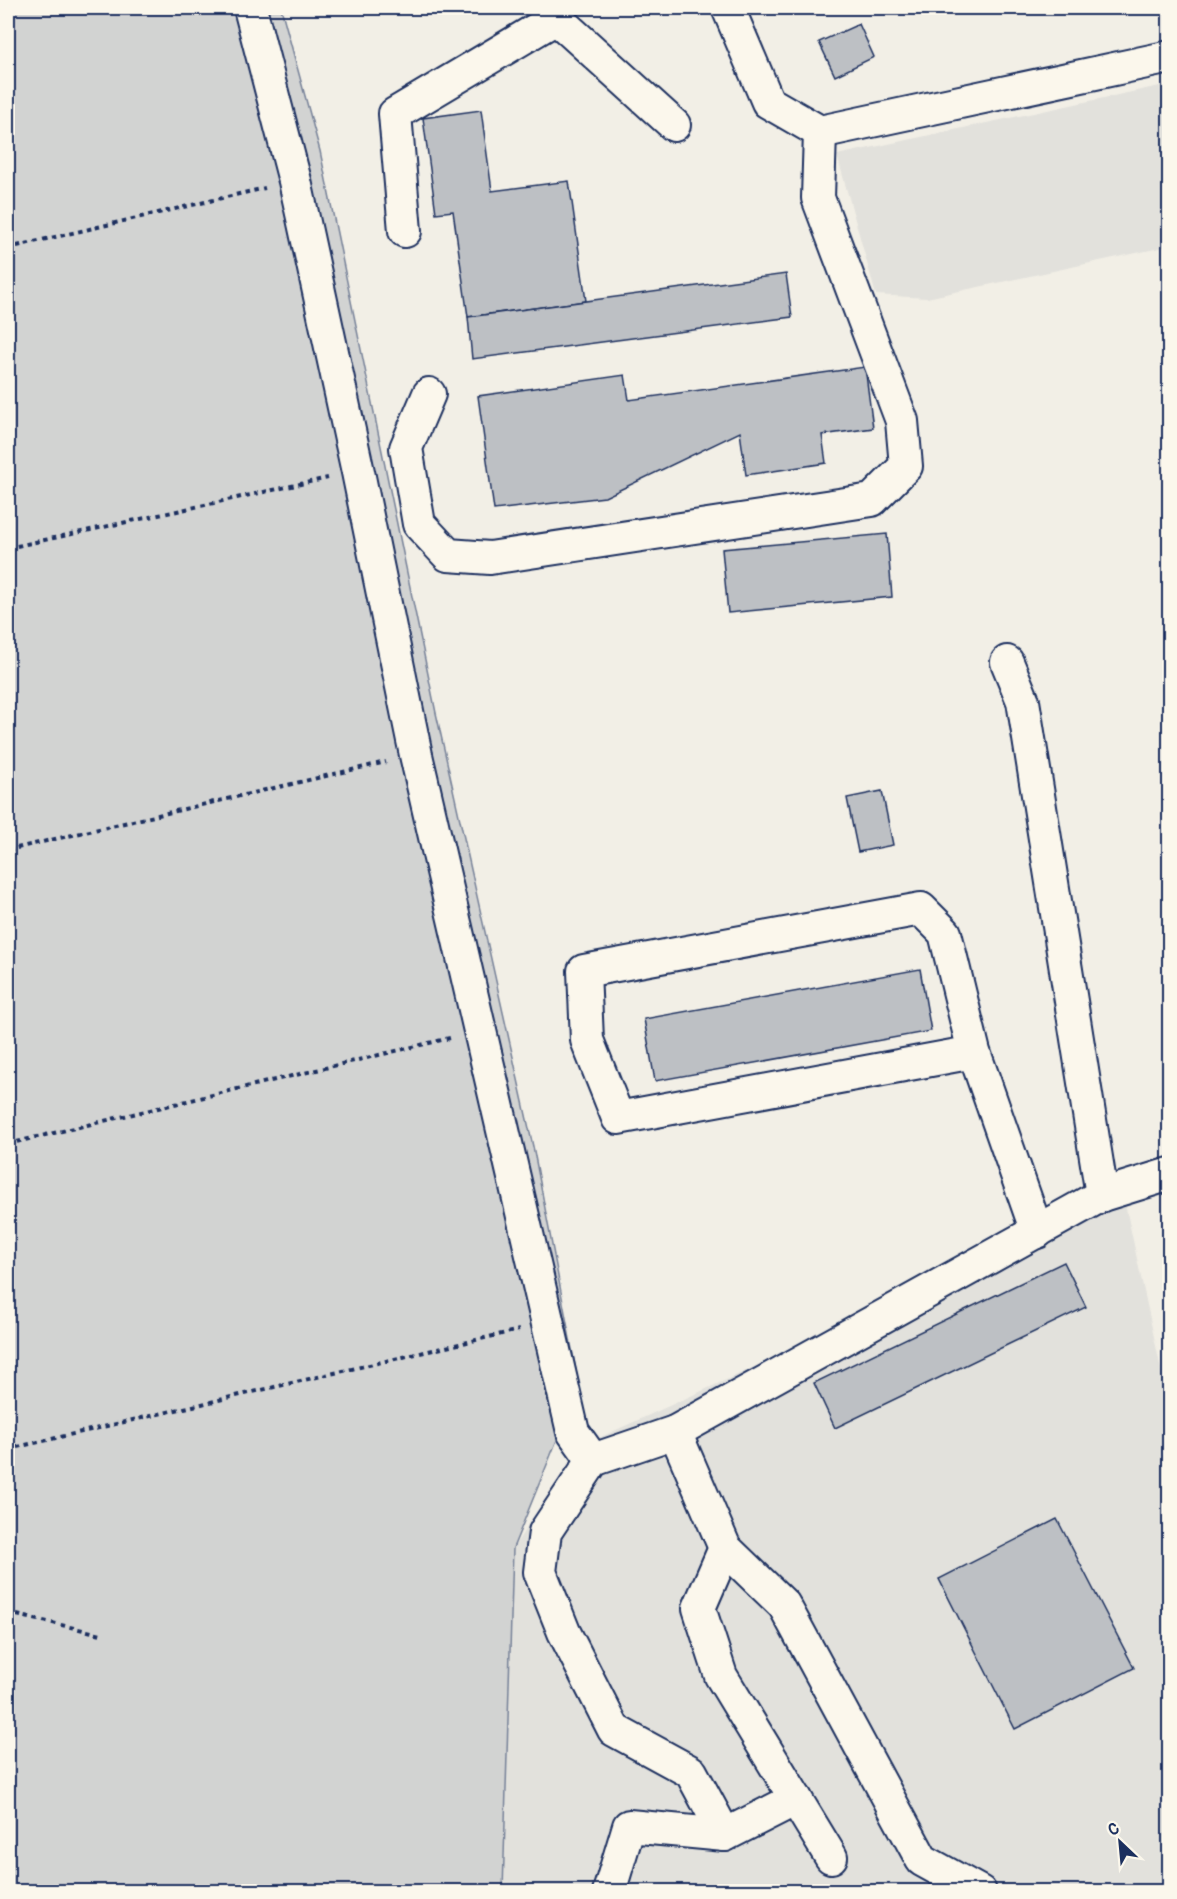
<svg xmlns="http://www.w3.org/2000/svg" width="1177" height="1899" font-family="Pangolin,sans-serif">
<rect width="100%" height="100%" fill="#f2efe6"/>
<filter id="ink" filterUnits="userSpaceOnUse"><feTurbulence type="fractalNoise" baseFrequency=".0167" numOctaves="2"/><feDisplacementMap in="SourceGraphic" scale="12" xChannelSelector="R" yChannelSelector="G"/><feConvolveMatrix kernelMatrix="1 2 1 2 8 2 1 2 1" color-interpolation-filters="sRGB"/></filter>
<g filter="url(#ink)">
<g fill="#e2e1dc">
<path d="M1169,84V246L927,298L876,295L837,155Z"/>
<path d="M1124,1199L1169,1406V1891L503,1892L513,1548L581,1446Z"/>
</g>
<path fill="#d2d3d2" stroke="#768198" stroke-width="1.5" d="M8,8H281L320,151L436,713L534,1151L579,1386L513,1548L503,1891L8,1892Z"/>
<g fill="#bdc0c4" stroke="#1b2f5e" stroke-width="1.5">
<path d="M859,24L874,57L835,76L819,42Z"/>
<path d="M481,110L492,191L569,181L586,301L468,317L453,211L436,213L423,118Z"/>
<path d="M786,274L792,317L472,359L468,317Z"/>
<path d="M865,367L873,428L822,435L826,463L746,475L740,432L605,497L494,510L478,396L625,375L629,400Z"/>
<path d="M887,534L892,597L728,613L722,549Z"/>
<path d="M882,791L893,845L858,852L847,798Z"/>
<path d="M920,969L931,1031L655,1081L644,1019Z"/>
<path d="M1064,1262L1086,1307L835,1428L814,1383Z"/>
<path d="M1057,1519L1134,1668L1015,1729L939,1579Z"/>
</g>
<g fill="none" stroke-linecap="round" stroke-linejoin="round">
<g stroke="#1b2f5e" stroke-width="36">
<g id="minor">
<path d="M250,8L295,181L358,472L416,755L573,1432L593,1460L675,1432L1102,1195L1170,1174"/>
<path d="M728,8L768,102L820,132L1170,57"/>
<path d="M556,18L674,125"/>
<path d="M405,231L395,114L556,18L560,8"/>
<path d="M429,394L406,448L419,524L448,555L490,558L872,500L906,466L902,421L818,198L820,132"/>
<path d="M1007,662L1023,701L1102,1195"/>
<path d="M974,1052L618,1118L587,1040L584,971L921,909L945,933L974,1052L1037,1232"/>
<path d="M675,1432L725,1548L784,1605L922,1860L980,1892"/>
<path d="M593,1460L545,1532L540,1572L564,1632L614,1730L691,1772L725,1835L796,1799"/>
<path d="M725,1548L699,1608L721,1676L831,1857"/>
<path d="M609,1892L629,1826L725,1835"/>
</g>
</g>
<g stroke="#1b2f5e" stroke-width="4" stroke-dasharray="4.5 4.5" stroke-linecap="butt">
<path d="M8,248L265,188"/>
<path d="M8,548L328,478"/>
<path d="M8,850L386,762"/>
<path d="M8,1144L450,1038"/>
<path d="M8,1447L13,1448L519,1330"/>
<path d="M8,1613L101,1634"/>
</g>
<use href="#minor" stroke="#fbf7ec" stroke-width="32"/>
</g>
</g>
<rect width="1177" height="1899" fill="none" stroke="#fbf7ec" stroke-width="30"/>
<rect x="15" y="15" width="1147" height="1869" fill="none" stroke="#1b2f5e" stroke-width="2" filter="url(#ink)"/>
<g transform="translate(1120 1842) rotate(334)" stroke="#fbf7ec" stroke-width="4.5" paint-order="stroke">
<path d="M0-4.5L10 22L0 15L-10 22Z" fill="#1b2f5e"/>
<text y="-9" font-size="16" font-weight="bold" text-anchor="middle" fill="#1b2f5e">С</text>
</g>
</svg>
